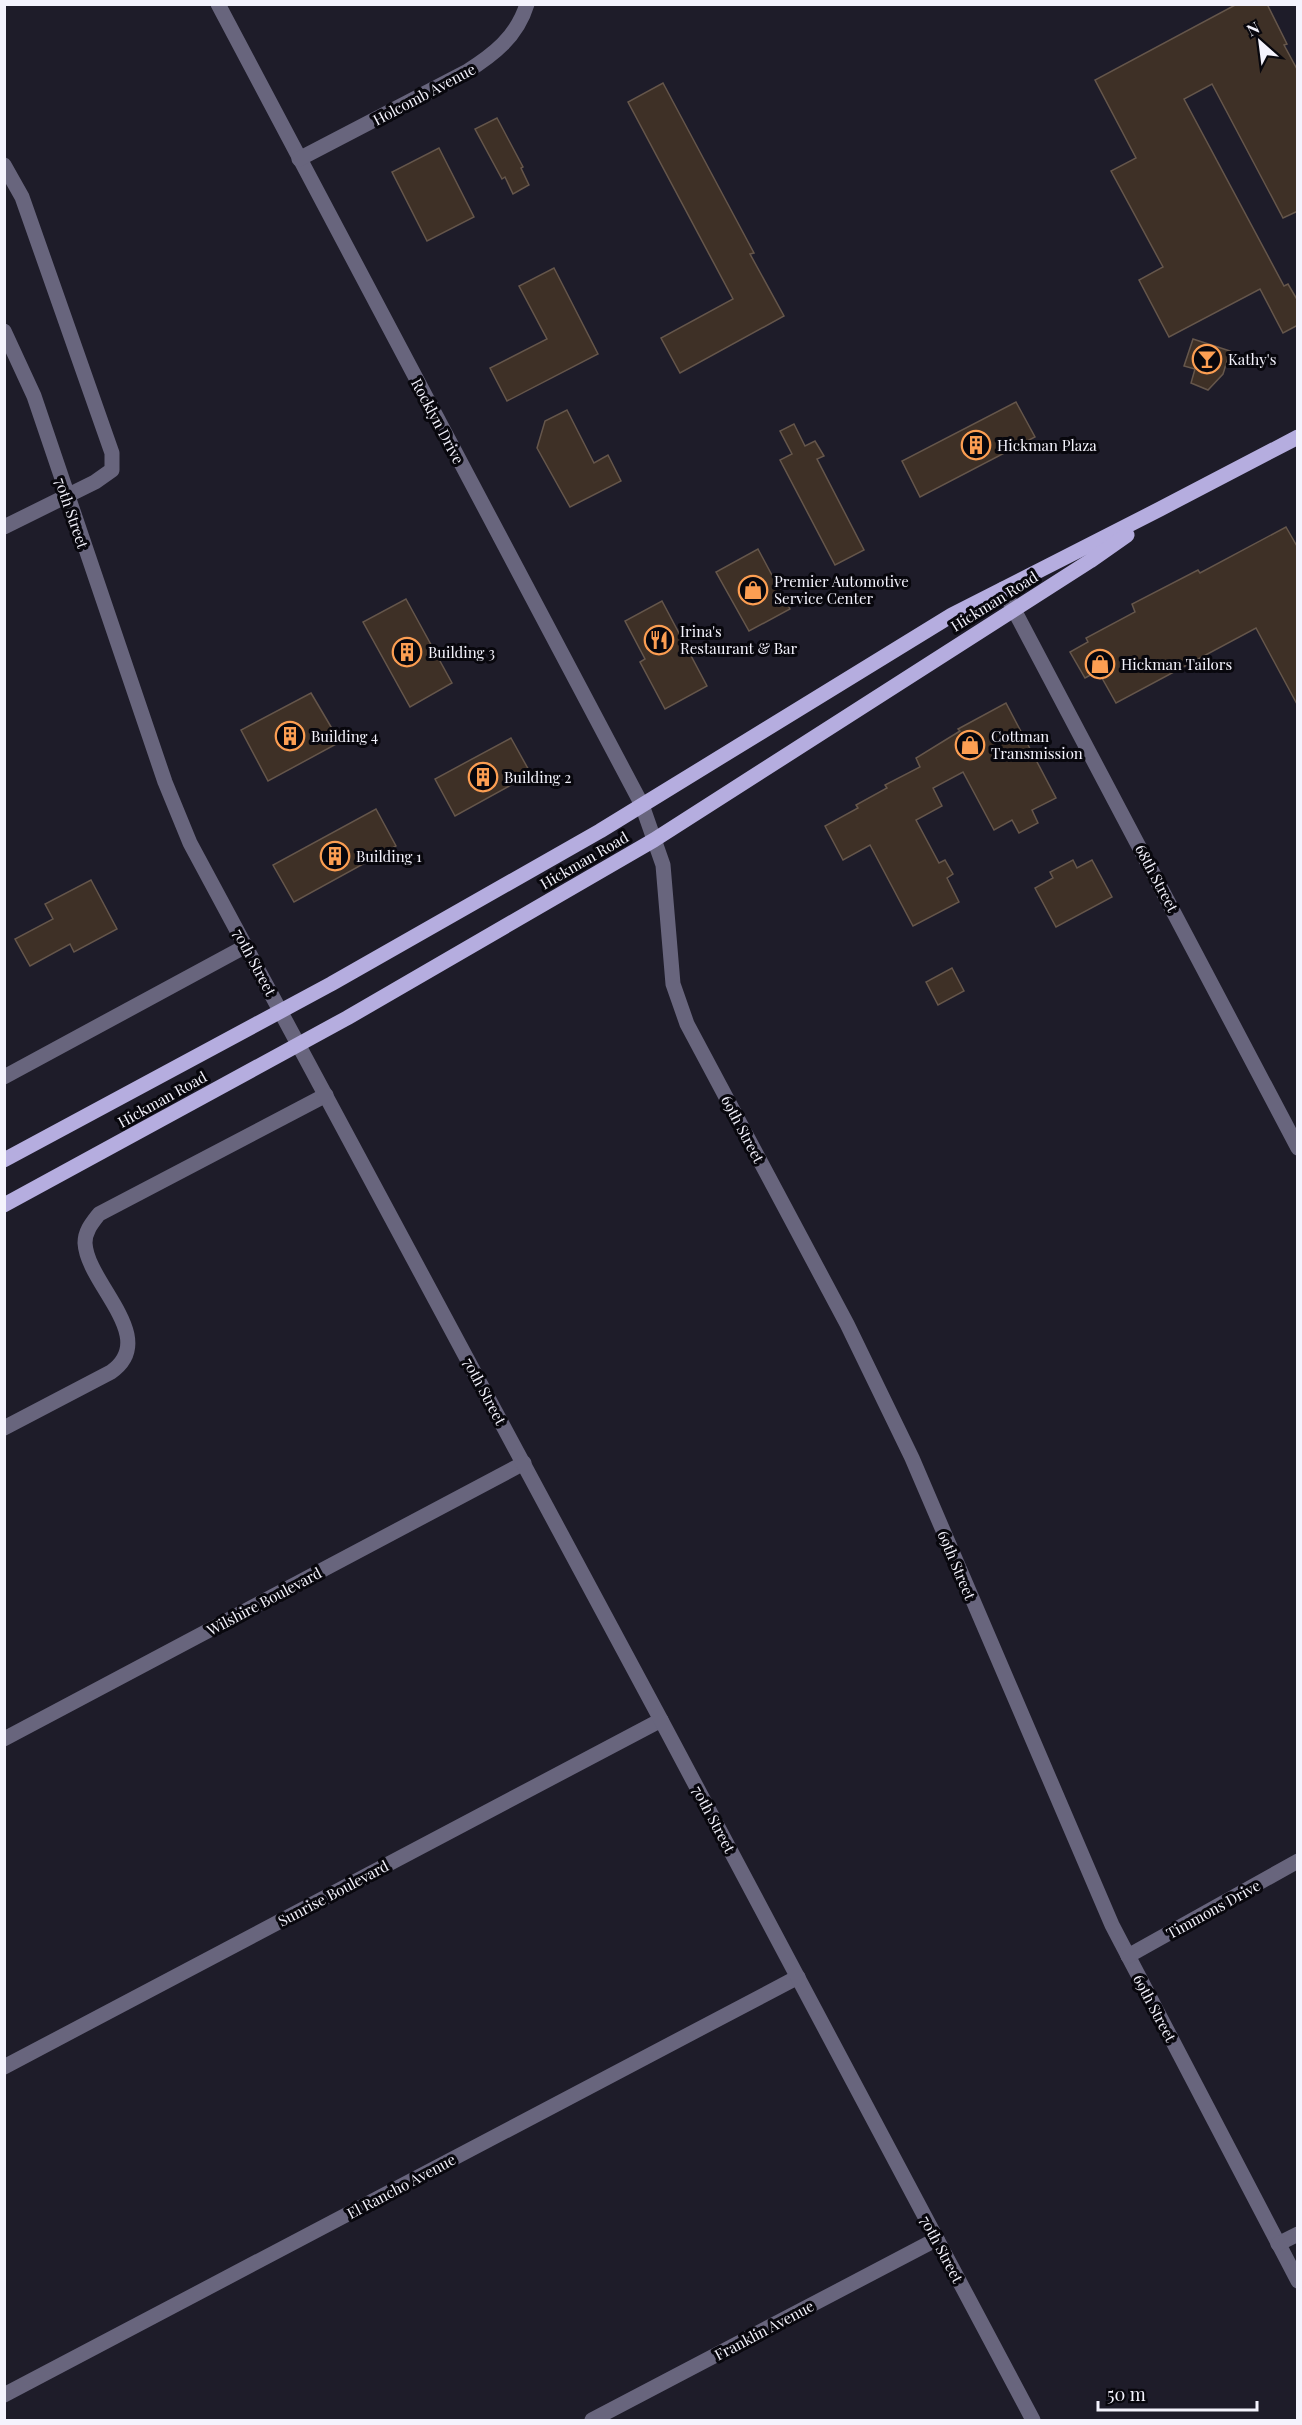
<svg xmlns="http://www.w3.org/2000/svg" width="1302" height="2425" font-family="'Playfair Display',serif">
<rect width="100%" height="100%" fill="#1e1c29"/>
<g fill="#3e3026" stroke="#65564b" stroke-width="1.5">
<path d="M1237,4H1267L1287,44L1284,45L1298,71V211L1283,218L1212,84L1184,99L1284,286L1288,284L1298,301V325L1283,333L1260,289L1169,337L1139,280L1163,267L1111,171L1136,158L1095,80Z"/>
<path d="M663,83L754,253L750,254L784,316L680,373L661,338L733,299L628,102Z"/>
<path d="M497,118L523,167L521,168L529,185L513,194L505,177L502,179L475,129Z"/>
<path d="M439,148L474,217L427,241L392,172Z"/>
<path d="M554,268L598,354L507,401L490,368L547,339L519,286Z"/>
<path d="M1193,339L1230,351L1223,374L1208,390L1191,383L1195,369L1184,366Z"/>
<path d="M1016,402L1035,437L920,497L902,461Z"/>
<path d="M567,410L594,463L608,455L621,481L570,507L537,448L545,421Z"/>
<path d="M794,424L805,446L815,441L824,456L817,459L864,550L835,565L780,460L792,454L780,431Z"/>
<path d="M1286,527L1298,548V706L1256,628L1116,703L1098,671L1085,678L1070,652L1088,642L1086,638L1135,612L1132,604L1198,570L1200,573Z"/>
<path d="M758,549L790,609L749,631L716,572Z"/>
<path d="M406,599L452,683L410,707L363,622Z"/>
<path d="M662,601L707,686L665,709L640,662L645,659L625,621Z"/>
<path d="M311,693L340,742L268,781L241,730Z"/>
<path d="M1006,703L1056,798L1032,810L1038,823L1019,833L1012,820L994,830L963,772L933,788L942,806L916,820L939,863L945,860L953,874L947,878L959,902L913,926L870,845L843,860L825,826L858,808L856,805L887,788L885,785L920,767L916,758L960,731L958,729Z"/>
<path d="M511,738L531,774L455,816L435,779Z"/>
<path d="M376,809L396,846L294,902L273,865Z"/>
<path d="M1073,860L1077,868L1092,860L1112,897L1056,927L1035,888L1053,878L1050,872Z"/>
<path d="M91,880L117,929L74,952L70,944L30,966L15,939L53,919L45,904Z"/>
<path d="M952,968L964,991L938,1005L926,982Z"/>
</g>
<g fill="none" stroke-linecap="round" stroke-linejoin="round">
<g stroke="#68657d" stroke-width="15">
<path d="M218,4L642,805L663,865L673,984L687,1024L847,1324L912,1458L1112,1925L1298,2281"/>
<path d="M299,159L466,72C493,55 517,37 527,4"/>
<path d="M4,165L22,197L112,453V470L95,482L4,527"/>
<path d="M1003,589L1298,1148"/>
<path d="M4,1077L246,946"/>
<path d="M4,1428L111,1372C160,1338 87,1284 85,1243C85,1231 92,1223 99,1214L326,1095"/>
<path d="M4,1739L524,1463"/>
<path d="M1128,1956L1298,1861"/>
<path d="M4,2067L661,1720"/>
<path d="M1278,2244L1298,2234"/>
<path d="M4,2395L798,1977"/>
<path d="M592,2420L937,2239"/>
</g>
<path stroke="#68657d" stroke-width="15" d="M4,331L34,396L165,782L190,843L661,1720L1033,2420"/>
<g stroke="#b5addf" stroke-width="15">
<path d="M4,1160L331,984L600,831L952,615L1160,509L1298,437"/>
<path d="M4,1205L347,1018L654,840L1090,561L1127,535"/>
</g>
</g>
<defs>
<g id="bar-ring" transform="scale(1.5)"><circle r="9.5" fill="#08070d" stroke="#fc9e52" stroke-width="1.5"/><path d="M-6-5H6L.8 .8V4.5H3.5V6h-7V4.5H-.8V.8Z" fill="#fc9e52"/></g>
<g id="building-ring" transform="scale(1.5)"><circle r="9.5" fill="#08070d" stroke="#fc9e52" stroke-width="1.5"/><path d="M-4-6H4V6H1V3H-1V6H-4ZM-2.5-4.3h1.7v1.8h-1.7ZM.8-4.3h1.7v1.8H.8ZM-2.5-1h1.7V.8h-1.7ZM.8-1h1.7V.8H.8Z" fill="#fc9e52"/></g>
<g id="shop-ring" transform="scale(1.5)"><circle r="9.5" fill="#08070d" stroke="#fc9e52" stroke-width="1.5"/><path d="M-5-2.5h2.3a2.7 3.5 0 0 1 5.4 0H5L5.5 6h-11ZM-1.5-2.5h3a1.5 2.3 0 0 0-3 0Z" fill="#fc9e52"/></g>
<g id="restaurant-ring" transform="scale(1.5)"><circle r="9.5" fill="#08070d" stroke="#fc9e52" stroke-width="1.5"/><path d="M-5-6h1v4h1v-4h1v4h1v-4h1v5L-1.5 .5V6h-2V.5L-5-1ZM5-6V6H3V1.5H1.5Q1.5-4 5-6Z" fill="#fc9e52"/></g>
</defs>
<g fill-rule="evenodd">
<use href="#bar-ring" x="1207" y="359"/>
<use href="#building-ring" x="976" y="445"/>
<use href="#shop-ring" x="753" y="590"/>
<use href="#restaurant-ring" x="659" y="640"/>
<use href="#building-ring" x="407" y="652"/>
<use href="#shop-ring" x="1100" y="664"/>
<use href="#building-ring" x="290" y="736"/>
<use href="#shop-ring" x="970" y="745"/>
<use href="#building-ring" x="483" y="777"/>
<use href="#building-ring" x="335" y="856"/>
</g>
<g text-anchor="middle" dominant-baseline="central" stroke-width="6" stroke-linejoin="round" paint-order="stroke">
<g font-size="15" fill="#f4f3fd" stroke="#08070d">
<text transform="translate(424 94) rotate(-28)">Holcomb Avenue</text>
<text transform="translate(438 421) rotate(62)">Rocklyn Drive</text>
<text transform="translate(72 513) rotate(71)">70th Street</text>
<text transform="translate(994 601) rotate(-32)">Hickman Road</text>
<text transform="translate(584 860) rotate(-30)">Hickman Road</text>
<text transform="translate(1157 878) rotate(62)">68th Street</text>
<text transform="translate(255 962) rotate(62)">70th Street</text>
<text transform="translate(162 1099) rotate(-29)">Hickman Road</text>
<text transform="translate(743 1129) rotate(62)">69th Street</text>
<text transform="translate(485 1391) rotate(62)">70th Street</text>
<text transform="translate(957 1565) rotate(67)">69th Street</text>
<text transform="translate(264 1601) rotate(-28)">Wilshire Boulevard</text>
<text transform="translate(714 1819) rotate(62)">70th Street</text>
<text transform="translate(333 1893) rotate(-28)">Sunrise Boulevard</text>
<text transform="translate(1213 1909) rotate(-29)">Timmons Drive</text>
<text transform="translate(1155 2008) rotate(62)">69th Street</text>
<text transform="translate(401 2186) rotate(-28)">El Rancho Avenue</text>
<text transform="translate(942 2249) rotate(62)">70th Street</text>
<text transform="translate(764 2330) rotate(-28)">Franklin Avenue</text>
</g>
<g font-size="15" fill="#f4f3fd" stroke="#08070d" text-anchor="start">
<text x="1228" y="359">Kathy's</text>
<text x="997" y="445">Hickman Plaza</text>
<text x="774" y="581">Premier Automotive<tspan x="774" dy="17">Service Center</tspan></text>
<text x="680" y="631">Irina's<tspan x="680" dy="17">Restaurant &amp; Bar</tspan></text>
<text x="428" y="652">Building 3</text>
<text x="1121" y="664">Hickman Tailors</text>
<text x="311" y="736">Building 4</text>
<text x="991" y="736">Cottman<tspan x="991" dy="17">Transmission</tspan></text>
<text x="504" y="777">Building 2</text>
<text x="356" y="856">Building 1</text>
</g>
</g>
<rect width="1302" height="2425" fill="none" stroke="#f4f3fd" stroke-width="12"/>
<g transform="translate(1260 42) rotate(332)" stroke="#08070d" stroke-width="4.5" paint-order="stroke">
<path d="M0-4.5L10 22L0 15L-10 22Z" fill="#f4f3fd"/>
<text y="-9" font-size="16" font-weight="bold" text-anchor="middle" fill="#f4f3fd">N</text>
</g>
<path d="M1098 2401v9h159v-9" fill="none" stroke="#f4f3fd" stroke-width="3"/>
<text x="1107" y="2401" font-size="18" fill="#f4f3fd" stroke="#08070d" stroke-width="4.5" paint-order="stroke">50 m</text>
</svg>
